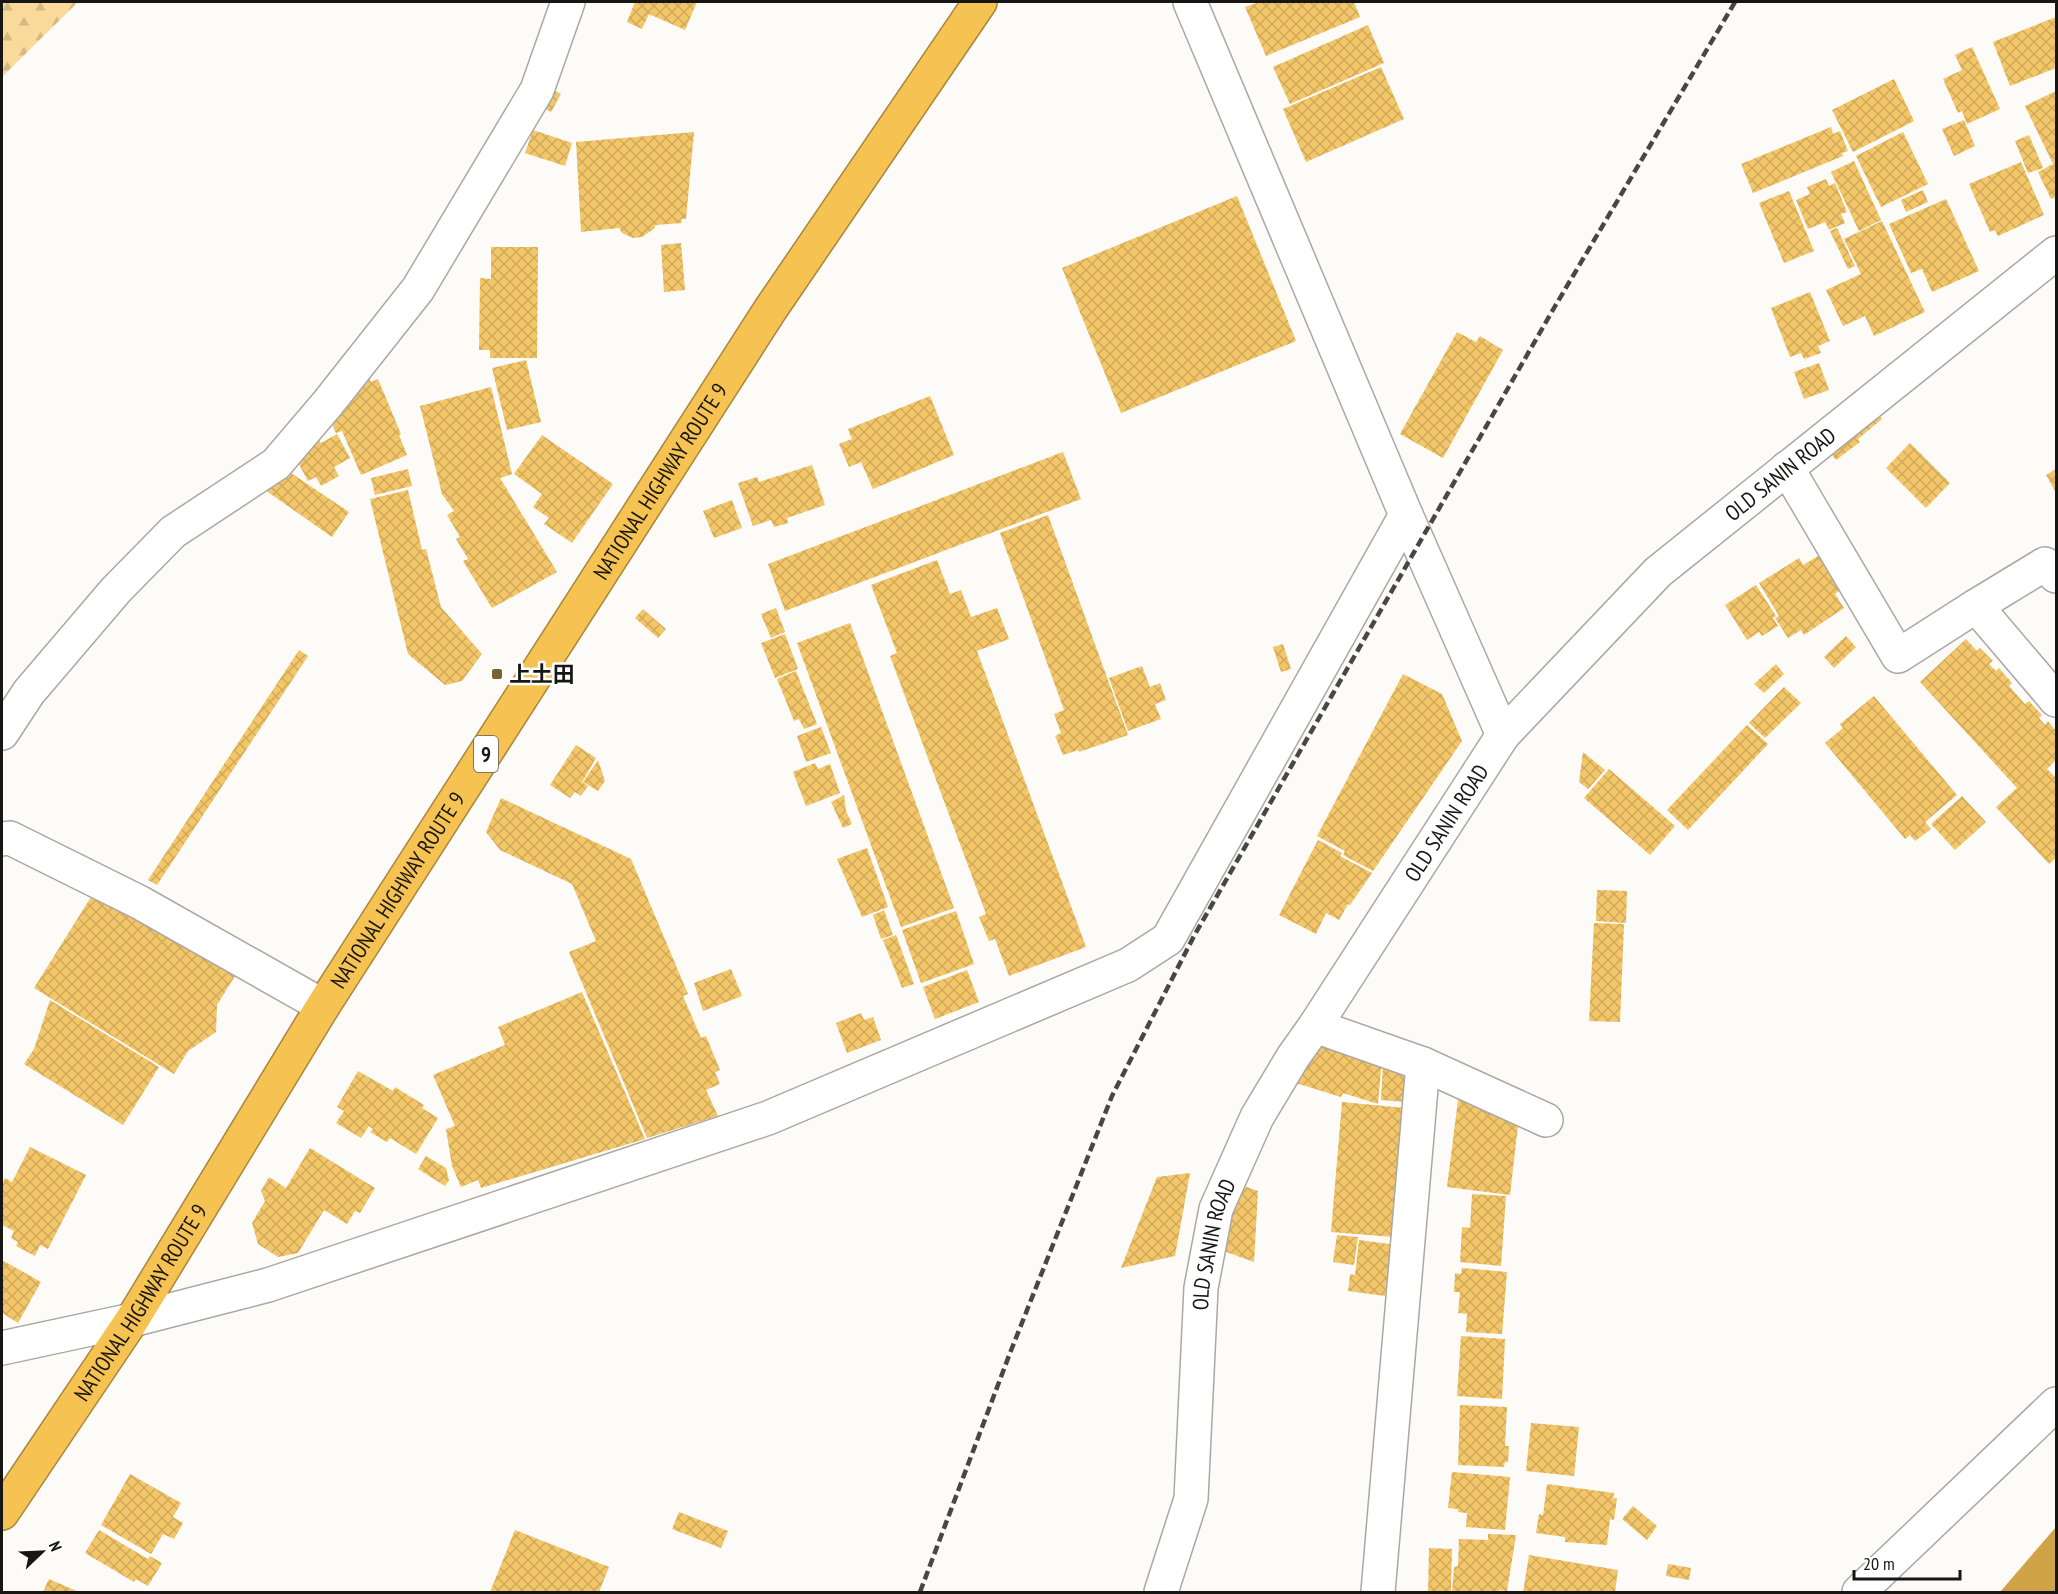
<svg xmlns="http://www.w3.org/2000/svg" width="2058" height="1594" font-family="'PT Sans Narrow','Noto Sans JP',sans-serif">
<defs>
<pattern id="forest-firs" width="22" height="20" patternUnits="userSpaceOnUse" patternTransform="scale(1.5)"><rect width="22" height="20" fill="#fada9a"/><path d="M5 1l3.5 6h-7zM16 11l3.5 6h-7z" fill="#d6ba84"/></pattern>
<pattern id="building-cross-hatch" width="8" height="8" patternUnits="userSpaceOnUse" patternTransform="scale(1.5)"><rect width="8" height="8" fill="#f3c669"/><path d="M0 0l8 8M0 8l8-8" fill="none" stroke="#d0a95a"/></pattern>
</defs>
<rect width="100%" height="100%" fill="#fdfbf7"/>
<path fill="url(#forest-firs)" d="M2,2H78L2,77Z"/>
<path fill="#d0a446" d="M2056,1527V1592H2000Z"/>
<g fill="url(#building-cross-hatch)">
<path d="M635,2H697L685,30L649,14L642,29L627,22Z"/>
<path d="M1259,2H1354L1360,17L1266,56L1245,7Z"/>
<path d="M2056,17V68L2010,86L1993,42Z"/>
<path d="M1368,25L1384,63L1290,104L1273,67Z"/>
<path d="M1972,47L2000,109L1967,124L1962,111L1958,113L1943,79L1962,70L1955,55Z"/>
<path d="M1381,67L1404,119L1306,162L1283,109Z"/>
<path d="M1894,79L1914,121L1853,152L1832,110Z"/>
<path d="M544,85L561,94L551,112L535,103Z"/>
<path d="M2056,91V197L2051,199L2038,172L2053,164L2025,106Z"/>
<path d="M1964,120L1975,146L1954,156L1942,129Z"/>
<path d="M1831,127L1833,134L1840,131L1848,151L1842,153L1843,156L1753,193L1741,164Z"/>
<path d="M533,130L572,143L565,166L525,153Z"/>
<path d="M694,132L686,219H681L682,223L655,225V228L642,237L633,238L622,233L619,228L581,232L576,142Z"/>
<path d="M1903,132L1928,184L1881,207L1856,156Z"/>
<path d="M2029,135L2043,168L2028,173L2015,141Z"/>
<path d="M1854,161L1881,220L1859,231L1831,172Z"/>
<path d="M2021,162L2044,215L1998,236L1995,230L1990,232L1969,184Z"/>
<path d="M1826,179L1829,186L1835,183L1847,212L1841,214L1845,223L1829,230L1825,222L1808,229L1796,200L1810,194L1807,187Z"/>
<path d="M1923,190L1928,202L1906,212L1901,200Z"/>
<path d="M1789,191L1814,251L1784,263L1759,203Z"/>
<path d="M1237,196L1296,341L1121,413L1062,268Z"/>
<path d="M1946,199L1979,271L1932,292L1922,269L1911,273L1889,224Z"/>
<path d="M1882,221L1925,312L1874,336L1865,316L1843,326L1826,290L1861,274L1844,239Z"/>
<path d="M1837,228L1855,266L1848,269L1830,231Z"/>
<path d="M681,243L685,290L664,292L661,245Z"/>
<path d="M491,247H538L537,358H490V350H479L480,278L491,279Z"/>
<path d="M1810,292L1830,341L1818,346L1821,353L1804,359L1801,353L1790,357L1771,308Z"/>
<path d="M1457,332L1476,342L1480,336L1503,350L1443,458L1400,434Z"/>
<path d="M526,360L541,422L507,430L492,368Z"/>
<path d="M1819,363L1829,390L1804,399L1794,372Z"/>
<path d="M363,364L371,382L378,379L401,434L399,435L407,455L361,475L342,431L336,433L330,420L341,415L337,405Z"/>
<path d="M491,387L512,474L500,478L557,572L492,608L463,561L468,559L456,539L460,537L447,515L454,511L442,494L420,406Z"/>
<path d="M930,396L954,455L873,489L861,462L849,467L839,444L852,439L848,429Z"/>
<path d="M1869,402L1882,419L1858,439L1860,442L1836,460L1821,441Z"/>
<path d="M337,434L350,458L334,467L339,476L321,486L316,477L308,481L295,457L317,436L321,443Z"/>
<path d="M542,435L613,484L572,543L544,524L549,518L533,507L542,494L514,474Z"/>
<path d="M1910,443L1950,483L1926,508L1886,468Z"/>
<path d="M1063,452L1081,499L785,611L768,564Z"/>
<path d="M812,465L825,505L787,518L788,523L774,527L771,520L753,526L738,483L757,477L759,482Z"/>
<path d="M282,467L349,512L332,537L265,490Z"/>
<path d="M408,469L412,486L375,495L371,478Z"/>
<path d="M2056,469V493L2046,475Z"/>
<path d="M408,490L422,550L426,549L441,607L482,654L462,681L445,685L408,654L370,499Z"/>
<path d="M732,500L742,528L714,538L703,511Z"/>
<path d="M1048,515L1128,735L1079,752L1078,750L1063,755L1055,736L1061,733L1054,714L1064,710L1000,533Z"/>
<path d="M1818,556L1840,590L1835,594L1844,608L1804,635L1801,630L1788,638L1775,618L1779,616L1759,583L1799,558L1803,565Z"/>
<path d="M937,560L950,594L961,590L971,617L997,608L1009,639L977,651L1086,947L1009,976L995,939L989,941L979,917L986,914L890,656L897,653L871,585Z"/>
<path d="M1756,585L1776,616L1773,618L1778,626L1762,636L1759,632L1747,640L1725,605Z"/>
<path d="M776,608L785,632L771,638L761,614Z"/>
<path d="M643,609L666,629L658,638L635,618Z"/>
<path d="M850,623L954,908L901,927L797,643Z"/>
<path d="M785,634L798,669L775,678L761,643Z"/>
<path d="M1846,636L1856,647L1834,668L1824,657Z"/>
<path d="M1966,639L1977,651L1980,648L1993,661L1989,664L1996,671L1999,668L2012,683L2009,686L2025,704L2029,701L2042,715L2039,718L2045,725L2048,721L2056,731V760L2047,769L2055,777L2056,775V858L2049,864L1996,807L2017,788L1920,682Z"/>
<path d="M1283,644L1291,669L1281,672L1273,647Z"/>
<path d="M299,650L308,656L157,885L148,880Z"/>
<path d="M1776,664L1784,674L1764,693L1754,684Z"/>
<path d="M1142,666L1150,687L1160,683L1166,700L1155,704L1161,719L1128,731L1109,678Z"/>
<path d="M796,671L817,724L804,729L799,719L794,721L777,679Z"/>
<path d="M1403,674L1442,694L1462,741L1373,871L1343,855L1345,851L1317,836Z"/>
<path d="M1784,687L1801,703L1765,738L1749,723Z"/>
<path d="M1874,696L1957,795L1925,822L1931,829L1915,841L1910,835L1905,839L1825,743L1843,728L1840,724Z"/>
<path d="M1747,725L1768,744L1688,830L1667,810Z"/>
<path d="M821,727L831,753L806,762L797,736Z"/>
<path d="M576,745L596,758L582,782L588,786L581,796L575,792L570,798L550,785Z"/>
<path d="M1583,752L1605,770L1588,789L1579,782Z"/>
<path d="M598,760L605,781L598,791L583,782Z"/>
<path d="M815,763L818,769L830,764L840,793L806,806L793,772Z"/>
<path d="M1609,769L1675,826L1650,855L1584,798Z"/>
<path d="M844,795L846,811L852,824L843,828L831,802Z"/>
<path d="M1962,796L1986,822L1955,850L1931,824Z"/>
<path d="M501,798L631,859L688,994L683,996L701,1038L706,1036L720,1070L715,1072L720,1084L706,1090L718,1116L647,1138L569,952L596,941L572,884L500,850L486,832Z"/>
<path d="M1318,840L1342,853L1340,856L1372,873L1350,905L1348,904L1339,920L1326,913L1316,934L1279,915Z"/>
<path d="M867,848L888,907L862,917L837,859Z"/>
<path d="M96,889L235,976L217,1005L216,1032L188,1051L174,1074L34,988Z"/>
<path d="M1597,890L1627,891L1626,923L1596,921Z"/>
<path d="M884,910L893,935L881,939L873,915Z"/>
<path d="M956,911L974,964L921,983L902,930Z"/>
<path d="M1594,923L1624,924L1620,1022L1589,1021Z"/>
<path d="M896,935L914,984L902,988L883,940Z"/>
<path d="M731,969L742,996L703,1011L694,983Z"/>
<path d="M967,970L979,1002L935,1019L923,987Z"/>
<path d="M582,992L645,1139L481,1188L478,1180L461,1187L452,1166L446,1129L455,1126L433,1075L505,1045L498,1027Z"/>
<path d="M50,1000L159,1067L123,1125L24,1064L34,1049Z"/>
<path d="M861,1013L864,1020L873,1017L881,1040L847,1053L836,1023Z"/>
<path d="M1313,1031L1382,1059L1378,1104L1343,1093L1341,1097L1283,1079Z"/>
<path d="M1383,1065L1419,1068L1417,1103L1381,1100Z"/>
<path d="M358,1071L393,1091L395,1087L424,1105L422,1108L438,1118L416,1154L390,1138L387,1142L370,1132L373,1129L369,1126L361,1138L336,1123L344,1111L337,1107Z"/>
<path d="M1458,1100L1520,1108L1510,1195L1447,1187Z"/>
<path d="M1342,1102L1416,1109L1405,1238L1331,1232Z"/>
<path d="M30,1147L86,1175L48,1249L40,1245L35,1256L16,1246L18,1242L11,1238L14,1231L2,1225V1185L5,1178L12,1182Z"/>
<path d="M310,1148L375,1188L360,1213L355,1211L347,1224L324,1210L298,1253L278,1257L258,1244L252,1223L265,1201L261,1191L269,1177L286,1188Z"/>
<path d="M426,1156L446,1168L449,1180L445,1186L418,1169Z"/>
<path d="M1190,1173L1175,1256L1121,1268L1157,1177Z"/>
<path d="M1238,1184L1258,1191L1254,1262L1215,1248Z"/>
<path d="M1472,1194L1506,1196L1501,1266L1460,1262L1462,1227L1470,1228Z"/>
<path d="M1337,1235L1358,1237L1354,1265L1333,1262Z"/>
<path d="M1359,1240L1412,1247L1404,1281L1387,1279L1385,1296L1348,1291L1350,1274L1355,1275Z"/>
<path d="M2,1260L41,1282L18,1323L2,1313Z"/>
<path d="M1462,1268L1507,1272L1502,1334L1466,1332L1467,1314L1458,1313L1460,1292H1454L1455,1273L1461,1274Z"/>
<path d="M1461,1336L1505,1339L1502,1399L1457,1396Z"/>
<path d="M1460,1405L1507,1407L1505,1446H1509L1508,1462H1505L1504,1467L1458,1465Z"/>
<path d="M1531,1423L1579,1427L1574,1476L1526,1471Z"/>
<path d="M1452,1472L1510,1477L1505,1530L1466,1527L1467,1513L1458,1512V1509L1448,1508Z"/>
<path d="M130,1474L181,1503L173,1517L183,1523L174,1539L163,1534L151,1554L101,1525Z"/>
<path d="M1547,1484L1614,1493L1613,1498H1617L1614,1520L1610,1519L1607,1545L1565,1542V1537L1536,1533L1539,1514L1543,1515Z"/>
<path d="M1633,1506L1657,1526L1647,1540L1622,1519Z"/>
<path d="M679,1512L728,1531L721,1548L672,1529Z"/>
<path d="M99,1530L148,1559L150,1556L162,1563L148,1586L136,1579L134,1582L85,1553Z"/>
<path d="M515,1530L609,1567L599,1592H490Z"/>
<path d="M1488,1534L1516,1535L1507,1591L1499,1590V1592H1452L1454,1567L1458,1566L1459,1539L1488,1540Z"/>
<path d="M1429,1548L1452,1549L1451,1592H1428Z"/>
<path d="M1529,1555L1618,1570L1615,1592H1523Z"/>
<path d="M1668,1564L1691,1568L1689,1580L1666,1576Z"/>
<path d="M49,1579L79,1592H43Z"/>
</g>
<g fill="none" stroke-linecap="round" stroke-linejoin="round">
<g stroke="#aaa8a4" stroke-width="36">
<g id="minor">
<path d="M1190,2L1406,515L1503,735"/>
<path d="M1787,468L1898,656L1976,606L2056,700"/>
<path d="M1976,606L2045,564L2056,576"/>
<path d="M2,733L29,692L116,590L173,532L276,464L328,403L418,289L537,90L568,2"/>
<path d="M2,839L10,838L139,902L323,1006"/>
<path d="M1315,1026L1423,1064L1546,1120"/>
<path d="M2,1348L132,1320L268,1285L768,1118L1128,965L1168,939L1406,515"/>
<path id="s1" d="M1161,1592L1191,1499L1201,1288L1216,1209L1257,1117L1293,1057L1315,1026L1503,735L1658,572L2056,253"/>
<path d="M1378,1592L1423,1064"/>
<path d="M1859,1592L2056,1404"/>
</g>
</g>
<g stroke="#a8863d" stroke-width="36">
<g id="highway">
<path id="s2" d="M2,1513L132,1320L323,1006L770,310L980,2"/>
</g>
</g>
<use href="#minor" stroke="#fff" stroke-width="33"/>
<use href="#highway" stroke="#f6c252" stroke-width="33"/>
<path stroke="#484746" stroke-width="4.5" stroke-dasharray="9 4.5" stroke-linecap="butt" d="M920,1592L1010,1353L1112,1096L1194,936L1554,308L1735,2"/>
</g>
<rect fill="#7a6333" stroke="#fff" stroke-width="2" x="491" y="668" width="12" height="12" rx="3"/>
<g text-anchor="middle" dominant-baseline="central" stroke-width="5" stroke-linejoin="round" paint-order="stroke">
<rect fill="#fff" stroke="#5d5c5b" stroke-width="1.5" x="474" y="736" width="24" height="36" rx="4.5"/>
<g font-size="21" font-weight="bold" fill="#171615">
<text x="486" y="754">9</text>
</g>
<g font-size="22" fill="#171615" stroke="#fff">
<text stroke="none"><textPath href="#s1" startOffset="1326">OLD SANIN ROAD</textPath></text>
<text stroke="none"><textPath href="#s2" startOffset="1224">NATIONAL HIGHWAY ROUTE 9</textPath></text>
<text stroke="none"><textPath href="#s1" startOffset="840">OLD SANIN ROAD</textPath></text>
<text stroke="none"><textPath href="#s2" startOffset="738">NATIONAL HIGHWAY ROUTE 9</textPath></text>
<text stroke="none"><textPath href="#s1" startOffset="354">OLD SANIN ROAD</textPath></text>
<text stroke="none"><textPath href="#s2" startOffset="252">NATIONAL HIGHWAY ROUTE 9</textPath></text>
</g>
<g font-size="22" font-weight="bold" fill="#171615" stroke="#fff" text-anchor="start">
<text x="509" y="674">上土田</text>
</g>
</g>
<rect width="2058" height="1594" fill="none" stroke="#171615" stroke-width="6"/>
<g transform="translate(42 1552) rotate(67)" stroke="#ffffff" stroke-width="4.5" paint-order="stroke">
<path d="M0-4.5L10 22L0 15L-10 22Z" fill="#171615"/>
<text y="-9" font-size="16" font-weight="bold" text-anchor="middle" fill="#171615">N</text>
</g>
<path d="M1854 1570v9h106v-9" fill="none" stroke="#171615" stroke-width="3"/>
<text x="1863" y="1570" font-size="18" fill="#171615" stroke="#ffffff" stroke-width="4.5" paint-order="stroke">20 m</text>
</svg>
